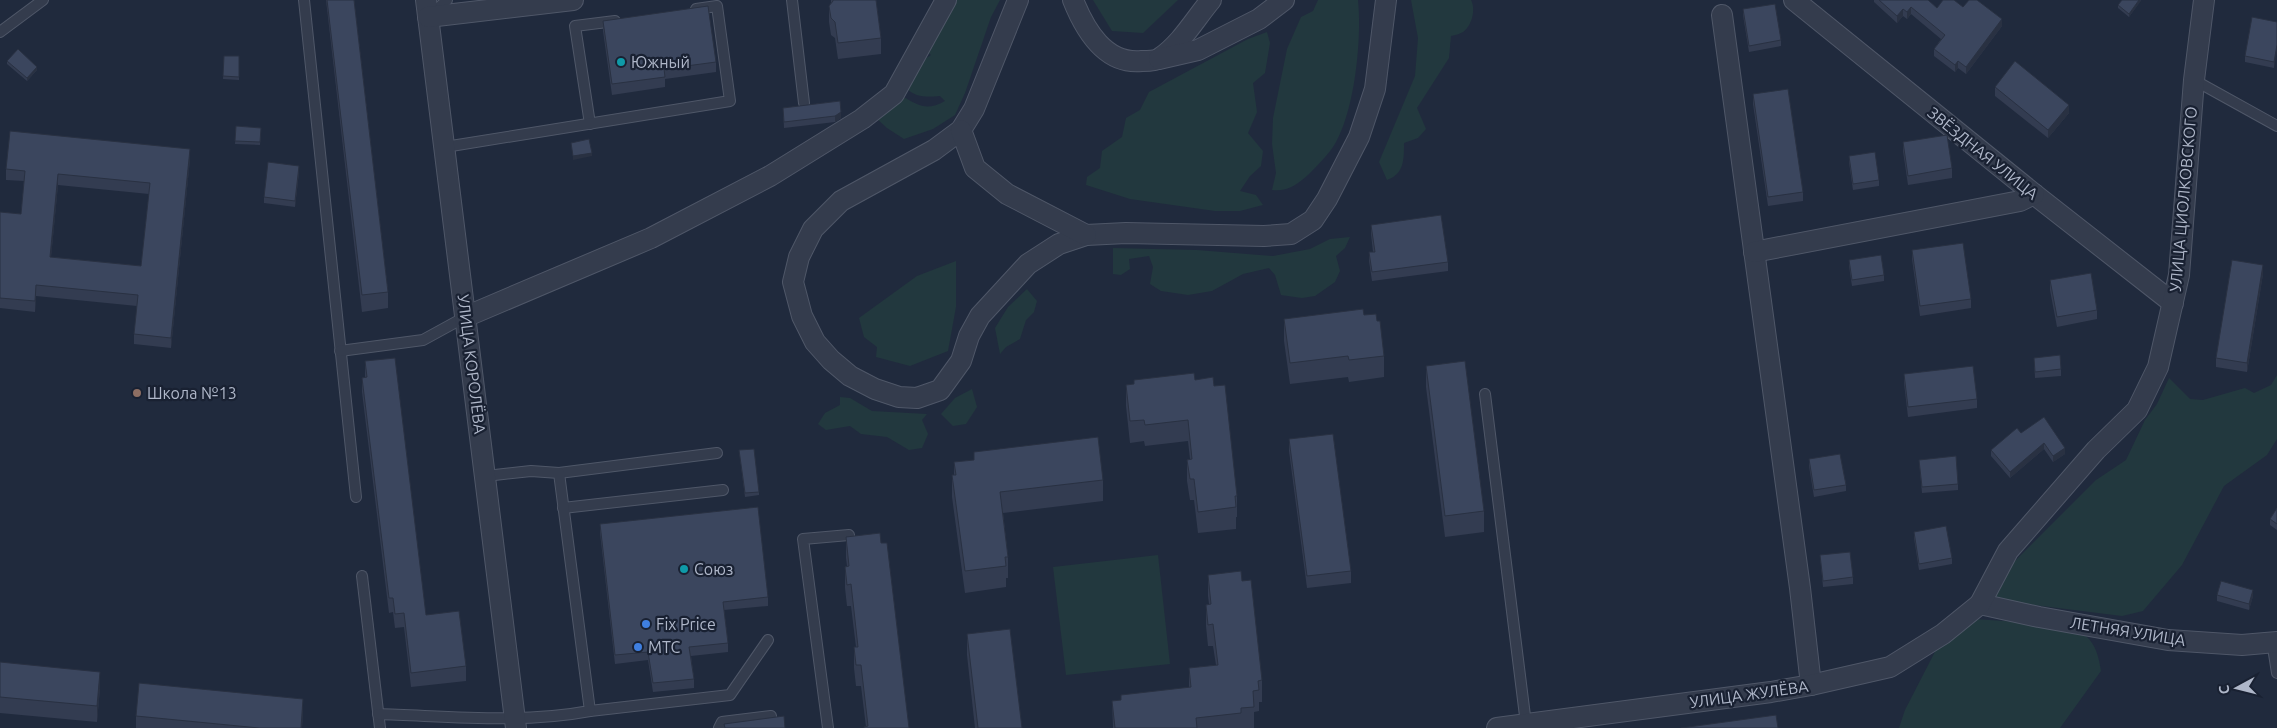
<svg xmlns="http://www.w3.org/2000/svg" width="2277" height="728" font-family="Ubuntu,sans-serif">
<rect width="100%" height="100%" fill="#202a3d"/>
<g fill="#22383e">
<path d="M950,0H1000L991,17L965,93L955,115L933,129L904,139L887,128L875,117L902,96C919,106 927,111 945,101L940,96C927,97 916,98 906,88L920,62L931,55L922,47Z"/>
<path d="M1093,0H1178L1143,33L1112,31Z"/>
<path d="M1318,0H1358C1362,38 1355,108 1336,142C1330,153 1318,165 1309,174C1298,184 1288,192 1272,190L1276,173L1272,144L1273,118L1287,49L1301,17L1313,11Z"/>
<path d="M1411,0H1471C1476,9 1472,26 1463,32C1460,34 1455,35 1451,36L1449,58L1417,108L1426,129L1418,138L1404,143C1404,160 1404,174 1387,180L1379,162L1415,76L1418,38Z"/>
<path d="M1267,32L1270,43L1265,73L1253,83L1257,112L1248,133L1263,151L1261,166L1250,176L1240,191L1256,195L1263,205L1240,211H1215L1130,199L1086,185L1087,177L1100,168L1102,151L1122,137L1126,118L1140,110L1149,92L1248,39Z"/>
<path d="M1350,237L1345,248L1336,256L1340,271L1335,282L1315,296L1302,298L1281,295L1275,275L1269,268L1243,274L1212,291L1188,295L1161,291L1150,284L1153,267L1149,256L1129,259L1130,269L1121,275L1113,274V248L1197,250L1273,256L1310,249L1330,239Z"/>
<path d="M956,261V307L948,351L910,366L876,357L877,347L864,337L859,318L917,276Z"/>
<path d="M1027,289L1037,301L1034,312L1026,320L1020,339L1006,347L1000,354L995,328L1008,307Z"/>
<path d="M2277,375V439L2267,455L2224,486L2182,565L2143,611L2122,616L1995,600L2008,568L2096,480L2126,460L2145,420L2157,404L2169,378L2190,399L2203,400L2245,388L2254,393L2271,385Z"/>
<path d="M972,389L977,407L966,424L953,426L941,414L955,398Z"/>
<path d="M840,397L850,398L872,411L927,414L922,420L928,434L922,448L909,450L887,437L861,434L850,426L826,430L818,424L825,413L840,405Z"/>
<path d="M1158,555L1170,664L1066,675L1053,567Z"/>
<path d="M1975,619C1999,621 2068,623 2086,636C2096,645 2099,658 2101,671L2060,728H1899L1905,710L1941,640Z"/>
</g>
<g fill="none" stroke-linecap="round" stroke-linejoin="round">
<g stroke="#4f5768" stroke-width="12">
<g id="service">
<path d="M304,0L356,497"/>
<path d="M792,0L804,103"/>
<path d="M431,15L447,0"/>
<path d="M0,32L43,0"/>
<path d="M2194,80L2277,126"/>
<path d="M590,124L575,26L615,21"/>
<path d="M445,147L730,101L717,6L696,9"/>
<path d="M340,351L423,340L465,317"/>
<path d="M1485,394L1526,724"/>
<path d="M559,473L717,453"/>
<path d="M563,508L723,490"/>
<path d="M362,576L380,728"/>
<path d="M2272,641L2277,673"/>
<path d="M590,711L730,695L768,640"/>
<path d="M378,714C448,716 521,724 590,711L559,473L531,471L486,476"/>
<path d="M719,728L722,722L771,716"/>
<path d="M828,728L803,539L849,535"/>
</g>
</g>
<g stroke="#4f5768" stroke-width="22">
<g id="minor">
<path d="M426,0L516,728"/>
<path d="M1018,0L974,109L961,130L934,150L841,201L813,229L799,257L793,282L802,316L815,342L831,360L850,376L875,389L899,397L917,398L940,390L961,361L969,336L980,316L1028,264L1059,244L1086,235L1126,233L1264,236L1291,234L1313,220L1327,199L1359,137L1375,89L1386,0"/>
<path d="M1073,0C1085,30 1105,65 1142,61C1147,61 1156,61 1160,58C1181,44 1195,19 1211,0"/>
<path d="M1794,0L2034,194L2173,303"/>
<path d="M1722,15L1800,588L1811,685"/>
<path d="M428,17L573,0"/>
<path d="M1159,59L1198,50L1259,19L1284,0"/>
<path d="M961,130L975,168L1007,194L1086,235"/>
<path d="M1754,252L2020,201L2034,194"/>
<path d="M465,317L651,238L770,176L862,119L894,94L946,0"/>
<path d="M1980,604L2039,617L2168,640L2242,645L2277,642"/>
<path d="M1497,728L1771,692L1811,685L1890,667L1943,634L1980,604L2008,551L2096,450L2137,410L2158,367L2179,275L2194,80L2204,0"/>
</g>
</g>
<use href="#service" stroke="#343c4d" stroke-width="10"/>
<use href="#minor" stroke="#343c4d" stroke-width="20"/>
</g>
<g fill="#333c51" fill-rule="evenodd">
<path d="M326,0H354L388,292V308L362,312Z"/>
<path d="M831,0H876L881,38V54L838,59L835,38L831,35L829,22V6L831,3Z"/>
<path d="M1874,0H1928L1937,8L1963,7L2002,26L1966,74L1958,68L1955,72L1934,56V49L1941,39L1911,14L1907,19L1903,16L1897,23L1874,2Z"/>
<path d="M2141,0L2129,17L2118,8V5Z"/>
<path d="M1743,9L1781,40V46L1749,52L1743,15Z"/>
<path d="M603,21L716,62V72L665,79V87L612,95L603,31Z"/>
<path d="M2277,22L2274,68L2245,62V56Z"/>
<path d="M224,56H239V80L223,79Z"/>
<path d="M7,61L37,70L27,81L7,64Z"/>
<path d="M1995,87L2069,113L2048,138L1995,96Z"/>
<path d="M1753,94L1803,192V201L1768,206L1753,104Z"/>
<path d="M840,101L841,118L835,122L784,128L783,108Z"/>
<path d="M236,126L261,128L260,145L235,144Z"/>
<path d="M1903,142L1952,168V178L1908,185L1903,151Z"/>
<path d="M1849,156L1879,180V186L1853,190L1849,162Z"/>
<path d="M190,159L171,348L134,344V334L137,306L36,296L35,312L0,308V212L21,214L24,181L6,180V169ZM58,185L149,194L141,266L51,257Z"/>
<path d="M299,172L295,207L264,203V197Z"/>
<path d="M1371,225L1448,262V271L1372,281L1369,261V252H1373L1371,234Z"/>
<path d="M1912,250L1971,299V308L1920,316L1912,259Z"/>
<path d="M1849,260L1884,275V281L1852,286L1849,266Z"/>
<path d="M2263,274L2247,372L2216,367V358Z"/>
<path d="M2050,280L2097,310V319L2057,327L2050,290Z"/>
<path d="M1284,319L1377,321L1384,356V377L1349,382L1348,377L1290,384L1284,341Z"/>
<path d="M2034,358L2061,369V376L2035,378Z"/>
<path d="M365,361L426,615L466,666V681L411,687L404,627L395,628L393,612L389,613L362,392V378L365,377Z"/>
<path d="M1426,366L1484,511V532L1445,537L1426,387Z"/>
<path d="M1904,374L1977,399V408L1908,417L1904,383Z"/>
<path d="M1134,380H1195L1214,386L1237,496V517H1236V529L1198,533L1194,500H1190L1187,481V460L1190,459L1188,441L1145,446L1144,441L1130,443L1126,406V385L1134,384Z"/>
<path d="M2021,433L2065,454L2053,462L2044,449L2010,478L1991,456V450Z"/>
<path d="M1289,439L1351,571V583L1307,588L1289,451Z"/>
<path d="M739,450L759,492V495L745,497Z"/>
<path d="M974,452L1103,480V501L1003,513L1008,557V578H1006V587L965,593L952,497V475H954V462L974,460Z"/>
<path d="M1809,459L1846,485V491L1814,497L1809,466Z"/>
<path d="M1919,460L1958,484V490L1922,493Z"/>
<path d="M2277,508V530L2270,525V519Z"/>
<path d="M600,524L768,597V606L724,610L728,643V652L691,656L694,679V688L653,692L648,660L615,664L600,533Z"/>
<path d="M1914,532L1952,558V564L1919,570L1914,538Z"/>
<path d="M846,537L909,728L866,727L861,686H856L854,668V647H856L851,606H847L845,588V567L847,566L846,558Z"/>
<path d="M1820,555L1853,577V584L1823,587Z"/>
<path d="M1208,575L1242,581L1262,680V702H1259V711L1254,712V728H1113L1112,701L1121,700L1189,688V668L1216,665L1213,646H1208L1206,626V605L1209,604L1208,596Z"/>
<path d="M2217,595L2253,596L2249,610L2217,601Z"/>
<path d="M967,634L1022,728H975L967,655Z"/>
<path d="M0,662L100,688L97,722L0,713Z"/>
<path d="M303,711L302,728H136V716Z"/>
</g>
<g fill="#293142">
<path d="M2139,0L2141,1L2129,17V14Z"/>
<path d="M1911,7V14L1907,19V12Z"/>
<path d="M1903,9V16L1897,23V16Z"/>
<path d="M2002,19V26L1966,74V67Z"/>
<path d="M2277,45V51L2274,68V62Z"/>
<path d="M1958,61V68L1955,72V65Z"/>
<path d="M37,67V70L27,81V78Z"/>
<path d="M2069,105V113L2048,138V130Z"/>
<path d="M841,112V118L835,122V116Z"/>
<path d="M190,149V159L171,348V338Z"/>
<path d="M592,153V156L573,160V156Z"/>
<path d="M299,166V172L295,207V201Z"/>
<path d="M58,174V185L50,268V257Z"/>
<path d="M2263,265V274L2247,372V363Z"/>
<path d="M36,285V296L35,312V301Z"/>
<path d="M2044,443V449L2010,478V472Z"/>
<path d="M2065,448V454L2053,462V456Z"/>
<path d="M2253,590V596L2249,610V604Z"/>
<path d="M100,672V688L97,722V706Z"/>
<path d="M303,699V711L302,728H301Z"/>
</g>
<g fill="#3b465e" stroke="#293142" fill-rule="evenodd">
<path d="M327,0H354L388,292L362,295Z"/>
<path d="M833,0H876L881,38L838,43L835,22L831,18L829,6L833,1Z"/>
<path d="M1879,0H1928L1937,8L1943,0H1954L1963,7L1969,0H1977L2002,19L1966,67L1958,61L1955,65L1934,49L1945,35L1911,7L1907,12L1903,9L1897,16Z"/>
<path d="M2122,0H2139L2129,14L2118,5Z"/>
<path d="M1775,4L1781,40L1749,46L1743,9Z"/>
<path d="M708,6L716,62L664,69L665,77L612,84L603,21Z"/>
<path d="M2252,17L2277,22V45L2274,62L2245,56Z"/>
<path d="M18,49L37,67L27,78L7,61Z"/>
<path d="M224,56H239V77L223,76Z"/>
<path d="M2015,61L2069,105L2048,130L1995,87Z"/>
<path d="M1788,89L1803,192L1768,197L1753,94Z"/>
<path d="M840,101L841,112L835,116L784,122L783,108Z"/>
<path d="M236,126L261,128L260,142L235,141Z"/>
<path d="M10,131L190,149L171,338L134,334L138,295L36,285L35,301L0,298V212L21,214L25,171L6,169ZM58,174L150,183L141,266L50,257Z"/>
<path d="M1947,135L1952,168L1908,176L1903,142Z"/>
<path d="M589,139L592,153L573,156L571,143Z"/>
<path d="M1875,152L1879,180L1853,184L1849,156Z"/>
<path d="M268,162L299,166L295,201L264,197Z"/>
<path d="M1441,215L1448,262L1372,272L1369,252H1375L1371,225Z"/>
<path d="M1963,243L1971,299L1920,306L1912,250Z"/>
<path d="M1881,255L1884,275L1852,280L1849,260Z"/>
<path d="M2232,260L2263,265L2247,363L2216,358Z"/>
<path d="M2091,273L2097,310L2057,317L2050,280Z"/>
<path d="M1363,309L1364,315L1376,314L1377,321H1380L1384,356L1349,360L1348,356L1290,363L1284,319Z"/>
<path d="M2060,355L2061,369L2035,372L2034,358Z"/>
<path d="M395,358L426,615L459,611L466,666L411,673L404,613L395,614L393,598H389L362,378L367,377L365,361Z"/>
<path d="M1465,361L1484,511L1445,516L1426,366Z"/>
<path d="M1973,366L1977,399L1908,407L1904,374Z"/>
<path d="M1194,373L1195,380L1213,377L1214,386L1225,385L1237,496H1235L1236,507L1198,512L1194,479H1190L1187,460L1192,459L1188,420L1145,425L1144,420L1130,421L1126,385L1134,384V380Z"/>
<path d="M2044,417L2065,448L2053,456L2044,443L2010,472L1991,450L2017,428L2021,433Z"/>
<path d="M1333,434L1351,571L1307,576L1289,439Z"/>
<path d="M1098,437L1103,480L1000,492L1008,557H1005L1006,566L965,571L952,475H956L954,462L974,460V452Z"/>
<path d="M754,449L759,492L745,493L739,450Z"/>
<path d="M1840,454L1846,485L1814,490L1809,459Z"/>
<path d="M1956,456L1958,484L1922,487L1919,460Z"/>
<path d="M758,507L768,597L723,602L728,643L689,647L694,679L653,683L648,652L615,655L600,524Z"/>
<path d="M2277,508V524L2270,519Z"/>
<path d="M1946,526L1952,558L1919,564L1914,532Z"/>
<path d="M880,533L881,543H887L909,728H864V727L868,726L861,665H856L854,647H858L851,584L847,585L845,567L849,566L846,537Z"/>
<path d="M1850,552L1853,577L1823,581L1820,555Z"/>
<path d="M1241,571L1242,581L1251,580L1262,680L1258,681L1259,690L1253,691L1254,707L1241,708V713L1196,718L1197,728H1115L1112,701L1121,700V695L1191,687L1189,668L1218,665L1213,624L1208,625L1206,605L1211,604L1208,575Z"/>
<path d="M2221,581L2253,590L2249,604L2217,595Z"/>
<path d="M1010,629L1022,728H978L967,634Z"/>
<path d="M0,662L100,672L97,706L0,697Z"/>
<path d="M139,683L303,699L301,728H259L136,716Z"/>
<path d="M1776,715L1778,728H1681Z"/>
<path d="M784,716L785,728H725L724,724Z"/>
</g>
<g fill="#0f9aa8" stroke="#192132" stroke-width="2">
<circle cx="621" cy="62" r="5"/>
<circle cx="684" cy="569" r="5"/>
</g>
<circle fill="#8d6e63" stroke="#192132" stroke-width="2" cx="137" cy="393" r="5"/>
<g fill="#3f7fe0" stroke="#192132" stroke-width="2">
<circle cx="646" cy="624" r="5"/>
<circle cx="638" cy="647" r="5"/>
</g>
<g text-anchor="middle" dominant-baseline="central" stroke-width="4.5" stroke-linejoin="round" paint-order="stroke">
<g font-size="16" fill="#afb7c9" stroke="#192132" text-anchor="start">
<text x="631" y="62">Южный</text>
<text x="147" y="393">Школа №13</text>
<text x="694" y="569">Союз</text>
<text x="656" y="624">Fix Price</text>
<text x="648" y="647">МТС</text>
</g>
<g font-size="16" fill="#afb7c9" stroke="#192132">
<text transform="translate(1983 153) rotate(39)">ЗВЁЗДНАЯ УЛИЦА</text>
<text transform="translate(2183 199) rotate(-85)">УЛИЦА ЦИОЛКОВСКОГО</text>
<text transform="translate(472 364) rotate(83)">УЛИЦА КОРОЛЁВА</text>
<text transform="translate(2128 631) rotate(9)">ЛЕТНЯЯ УЛИЦА</text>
<text transform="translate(1749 694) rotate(-8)">УЛИЦА ЖУЛЁВА</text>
</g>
</g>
<g transform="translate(2237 688) rotate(263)" stroke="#192132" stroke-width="4" paint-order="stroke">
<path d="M0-4L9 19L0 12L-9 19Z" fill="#afb7c9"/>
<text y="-8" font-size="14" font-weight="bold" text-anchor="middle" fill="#afb7c9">С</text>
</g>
</svg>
